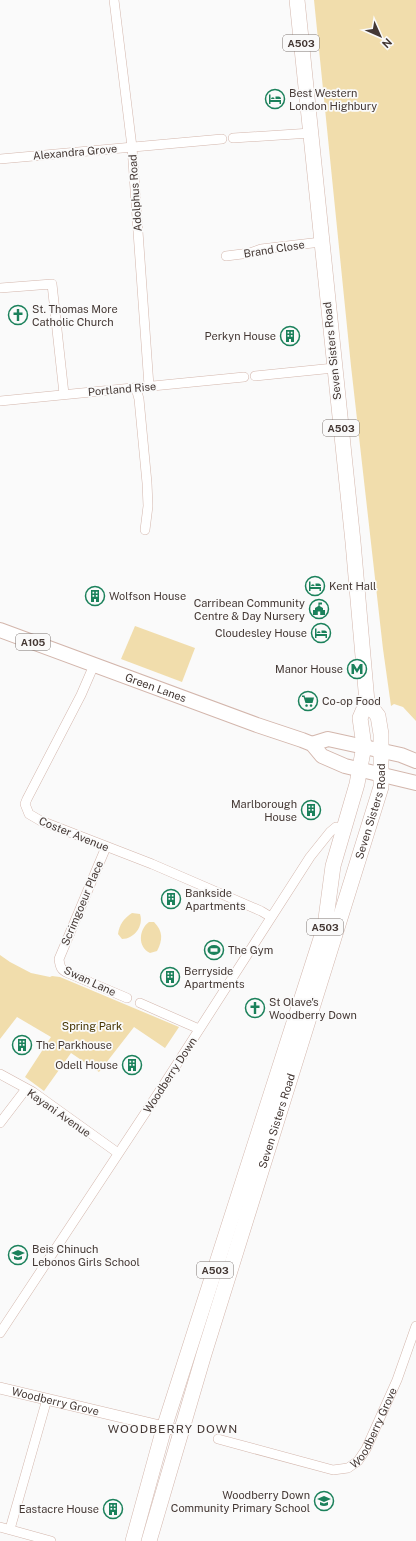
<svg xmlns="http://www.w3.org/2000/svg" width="416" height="1541" font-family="'Public Sans',sans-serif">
<rect width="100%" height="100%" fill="#fafafa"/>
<g fill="#f1ddac">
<path d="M314,0H416V721L403,707L394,704L391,706L383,649L351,366Z"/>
<path d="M135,626L195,648L182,682L121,659Z"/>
<path d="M132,913L140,914C144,926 134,939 122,939L118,934C119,925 124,918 132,913Z"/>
<path d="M149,922H154C163,931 163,940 157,951L150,953C137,947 139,929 149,922Z"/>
<path d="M0,955L10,962L31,973L50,977L52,976L60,977L179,1027L165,1048L134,1027L99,1072L71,1053L44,1091L25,1077L51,1037L17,1017L0,1039Z"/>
</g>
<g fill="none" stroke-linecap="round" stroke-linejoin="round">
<g stroke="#d3b6ac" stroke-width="10">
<g id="minor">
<path d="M114,0L132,147L149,386"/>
<path d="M233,138L311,133"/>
<path d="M0,159L222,139"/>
<path d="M226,256L250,253L261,249L321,242"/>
<path d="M0,288L52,284L64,394"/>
<path d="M255,376L334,368"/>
<path d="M136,388L139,399L147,483L148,506L145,530"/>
<path d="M0,401L244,377"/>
<path d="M94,665L81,695L27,799L25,804L29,814L41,821L152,864L261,911L271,917"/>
<path d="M106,847L59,959C60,967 61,970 68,973L127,998"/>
<path d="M140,1003L199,1029"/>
<path d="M0,1074L33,1092L118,1153"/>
<path d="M0,1123L26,1089"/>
<path d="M0,1333L159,1092L310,857L330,832L336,827L345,829"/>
<path id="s1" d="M218,1439L333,1470L348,1468L358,1461L366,1449L397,1380L416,1326"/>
<path d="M0,1527L51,1541"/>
<path d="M10,1529L47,1399"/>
</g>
</g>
<g stroke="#d3b6ac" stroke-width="12">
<g id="tertiary">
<path id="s2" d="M0,1388L181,1431"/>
</g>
</g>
<g stroke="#d3b6ac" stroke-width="16">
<g id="primary">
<path id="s3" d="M0,630L257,725L302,740L312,744L322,756L345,766L416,783"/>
<path d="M312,744L328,739L401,755L416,761"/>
</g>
</g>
<g stroke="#d3b6ac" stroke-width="16">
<g id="trunk">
<path d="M133,1541L164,1428L325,926L333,866L357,784L364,746L360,718L367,702L353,542L297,0"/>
<path id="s4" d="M149,1541L204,1354L381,787V734L378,716L367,702"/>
</g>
</g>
<use href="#minor" stroke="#fff" stroke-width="9"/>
<use href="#tertiary" stroke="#fff" stroke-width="11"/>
<use href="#primary" stroke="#fff" stroke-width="14"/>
<use href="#trunk" stroke="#fff" stroke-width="15"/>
</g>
<defs>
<g id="hotel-ring" transform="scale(1)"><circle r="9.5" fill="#fafafa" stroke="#1b815b" stroke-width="1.5"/><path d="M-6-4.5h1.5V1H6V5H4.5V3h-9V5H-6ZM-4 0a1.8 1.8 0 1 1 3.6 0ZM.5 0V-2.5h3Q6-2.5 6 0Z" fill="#1b815b"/></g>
<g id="church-ring" transform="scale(1)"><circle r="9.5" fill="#fafafa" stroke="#1b815b" stroke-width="1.5"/><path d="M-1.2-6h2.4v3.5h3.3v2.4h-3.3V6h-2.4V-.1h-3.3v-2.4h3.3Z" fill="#1b815b"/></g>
<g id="building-ring" transform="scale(1)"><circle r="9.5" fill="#fafafa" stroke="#1b815b" stroke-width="1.5"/><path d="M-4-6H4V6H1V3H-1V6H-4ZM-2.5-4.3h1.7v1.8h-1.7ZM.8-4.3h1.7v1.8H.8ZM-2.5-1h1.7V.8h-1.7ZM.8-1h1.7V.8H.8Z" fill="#1b815b"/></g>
<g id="civic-ring" transform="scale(1)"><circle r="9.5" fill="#fafafa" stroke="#1b815b" stroke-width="1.5"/><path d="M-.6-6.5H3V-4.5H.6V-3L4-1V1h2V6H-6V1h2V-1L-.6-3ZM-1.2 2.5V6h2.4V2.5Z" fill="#1b815b"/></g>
<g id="metro-ring" transform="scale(1)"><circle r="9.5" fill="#fafafa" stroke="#1b815b" stroke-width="1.5"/><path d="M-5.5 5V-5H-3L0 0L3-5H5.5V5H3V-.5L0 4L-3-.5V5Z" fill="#1b815b"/></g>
<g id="supermarket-ring" transform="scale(1)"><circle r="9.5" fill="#fafafa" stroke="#1b815b" stroke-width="1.5"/><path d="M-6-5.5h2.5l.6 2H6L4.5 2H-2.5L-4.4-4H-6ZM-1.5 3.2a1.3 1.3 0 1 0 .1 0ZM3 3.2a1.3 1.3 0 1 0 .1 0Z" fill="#1b815b"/></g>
<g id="stadium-ring" transform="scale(1)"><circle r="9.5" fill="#fafafa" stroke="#1b815b" stroke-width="1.5"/><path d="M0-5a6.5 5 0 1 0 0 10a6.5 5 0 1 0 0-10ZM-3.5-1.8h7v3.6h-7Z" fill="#1b815b"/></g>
<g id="school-ring" transform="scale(1)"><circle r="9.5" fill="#fafafa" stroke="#1b815b" stroke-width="1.5"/><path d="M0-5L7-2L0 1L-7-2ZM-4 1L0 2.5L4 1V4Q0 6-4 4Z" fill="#1b815b"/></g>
</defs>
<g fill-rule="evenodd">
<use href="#hotel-ring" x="275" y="99"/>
<use href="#church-ring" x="18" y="315"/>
<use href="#building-ring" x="290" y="336"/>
<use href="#hotel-ring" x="315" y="586"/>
<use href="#building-ring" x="95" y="596"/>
<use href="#civic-ring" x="319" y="609"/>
<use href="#hotel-ring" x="321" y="633"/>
<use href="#metro-ring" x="357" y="669"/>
<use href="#supermarket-ring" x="308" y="701"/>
<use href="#building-ring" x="311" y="810"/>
<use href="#building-ring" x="171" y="899"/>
<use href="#stadium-ring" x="214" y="950"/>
<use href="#building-ring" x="170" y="977"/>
<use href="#church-ring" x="255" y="1008"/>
<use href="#building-ring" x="22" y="1045"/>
<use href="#building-ring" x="132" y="1065"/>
<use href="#school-ring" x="18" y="1255"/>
<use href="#school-ring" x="324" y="1501"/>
<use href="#building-ring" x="113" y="1509"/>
</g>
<g text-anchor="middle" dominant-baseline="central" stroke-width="3.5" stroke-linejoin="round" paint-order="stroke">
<g fill="#fafafa" stroke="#7b726f" stroke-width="1">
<rect x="283" y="35" width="36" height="16" rx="3"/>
<rect x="323" y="420" width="36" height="16" rx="3"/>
<rect x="16" y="634" width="34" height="16" rx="3"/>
<rect x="307" y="919" width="36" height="16" rx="3"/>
<rect x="197" y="1262" width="36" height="16" rx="3"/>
</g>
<g font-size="10" font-weight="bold" fill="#443834">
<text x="301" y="43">A503</text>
<text x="341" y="428">A503</text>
<text x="33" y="642">A105</text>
<text x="325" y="927">A503</text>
<text x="215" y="1270">A503</text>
</g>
<g font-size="11" fill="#443834" stroke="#fafafa" text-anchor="start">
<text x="289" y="93">Best Western<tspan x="289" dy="13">London Highbury</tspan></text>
<text x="32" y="309">St. Thomas More<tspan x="32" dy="13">Catholic Church</tspan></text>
<text x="276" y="336" text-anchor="end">Perkyn House</text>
<text x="329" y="586">Kent Hall</text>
<text x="109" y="596">Wolfson House</text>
<text x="305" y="603" text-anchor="end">Carribean Community<tspan x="305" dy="13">Centre &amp; Day Nursery</tspan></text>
<text x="307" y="633" text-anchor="end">Cloudesley House</text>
<text x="343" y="669" text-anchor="end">Manor House</text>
<text x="322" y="701">Co-op Food</text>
<text x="297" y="804" text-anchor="end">Marlborough<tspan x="297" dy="13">House</tspan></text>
<text x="185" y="893">Bankside<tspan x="185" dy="13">Apartments</tspan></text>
<text x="228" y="950">The Gym</text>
<text x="184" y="971">Berryside<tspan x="184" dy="13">Apartments</tspan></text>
<text x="269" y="1002">St Olave's<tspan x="269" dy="13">Woodberry Down</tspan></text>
<text x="36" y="1045">The Parkhouse</text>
<text x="118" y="1065" text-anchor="end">Odell House</text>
<text x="32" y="1249">Beis Chinuch<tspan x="32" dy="13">Lebonos Girls School</tspan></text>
<text x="310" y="1495" text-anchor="end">Woodberry Down<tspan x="310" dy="13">Community Primary School</tspan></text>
<text x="99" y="1509" text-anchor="end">Eastacre House</text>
</g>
<g font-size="11" fill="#443834" stroke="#fafafa">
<text transform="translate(75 152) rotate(-5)">Alexandra Grove</text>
<text transform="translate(135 193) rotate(-94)">Adolphus Road</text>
<text transform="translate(274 249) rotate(-9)">Brand Close</text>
<text transform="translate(332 351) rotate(-96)">Seven Sisters Road</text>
<text transform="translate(122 389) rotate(-5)">Portland Rise</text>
<text stroke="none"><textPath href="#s3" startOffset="166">Green Lanes</textPath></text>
<text stroke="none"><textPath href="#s4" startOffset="763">Seven Sisters Road</textPath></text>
<text transform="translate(74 834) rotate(22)">Coster Avenue</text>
<text transform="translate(82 903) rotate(-67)">Scrimgoeur Place</text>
<text transform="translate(90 981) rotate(25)">Swan Lane</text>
<text transform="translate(170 1075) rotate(-57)">Woodberry Down</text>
<text transform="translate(59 1113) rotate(35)">Kayani Avenue</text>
<text stroke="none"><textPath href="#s4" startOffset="439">Seven Sisters Road</textPath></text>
<text stroke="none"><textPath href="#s2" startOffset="57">Woodberry Grove</textPath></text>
<text stroke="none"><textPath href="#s1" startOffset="183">Woodberry Grove</textPath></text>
</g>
<g font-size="11" fill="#453402" stroke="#fafafa">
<text x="92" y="1026">Spring Park</text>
</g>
<g font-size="12" letter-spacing="1" fill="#443834" stroke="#fafafa">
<text x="173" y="1429">WOODBERRY DOWN</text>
</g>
</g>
<g transform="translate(380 36) rotate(135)" stroke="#fafafa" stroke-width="3" paint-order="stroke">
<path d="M0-3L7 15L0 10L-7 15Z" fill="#443834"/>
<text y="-6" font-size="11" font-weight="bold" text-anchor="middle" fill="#443834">N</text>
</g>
</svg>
